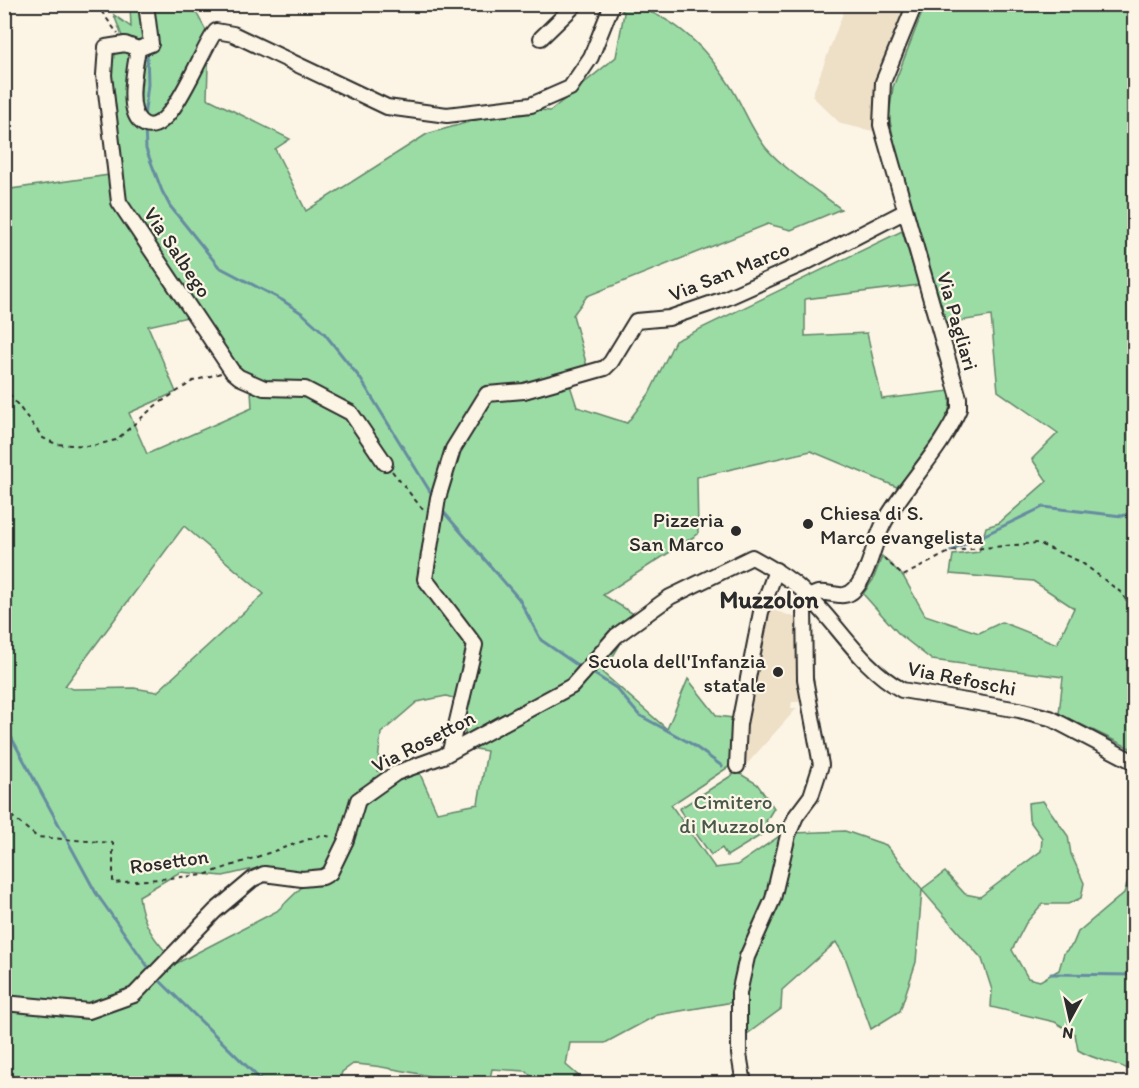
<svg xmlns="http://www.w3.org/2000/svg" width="1139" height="1088" font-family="Itim,sans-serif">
<rect width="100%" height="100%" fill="#fcf5e5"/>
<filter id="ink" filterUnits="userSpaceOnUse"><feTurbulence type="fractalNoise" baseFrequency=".0167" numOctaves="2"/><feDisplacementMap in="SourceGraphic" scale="12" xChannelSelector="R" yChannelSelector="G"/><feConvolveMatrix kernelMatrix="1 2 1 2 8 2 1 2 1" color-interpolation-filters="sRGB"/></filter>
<g filter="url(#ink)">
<g fill="#eedfc7">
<path d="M846,5H907L877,84L873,131L841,124L812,96Z"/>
<path d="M773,610L800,619L807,697L802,702H792L791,708H797L747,764L742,750L751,693L767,612Z"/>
</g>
<g fill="#9bdca5" stroke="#638468" stroke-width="1.5" fill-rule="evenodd">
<path d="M130,5H192L209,36L207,98L290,139L275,149L306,211L427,134L518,108L550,111L616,57L624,13L618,5C666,8 701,42 727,81C742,102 749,127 766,148C784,169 819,192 841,209L791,230L768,224L587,296L573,315L588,370L567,376L577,407L627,423L649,394L675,341L902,231L919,285L805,299V336L867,333L882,399L950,391C953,436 924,455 897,487L811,451L697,477L698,534L603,595L637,616L603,673L667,729L688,679L717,716L733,718L730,766L671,805L715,868L737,865L784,833L772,887L733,1002L657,1015L605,1043H570L566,1065L587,1083H600H538L526,1071L492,1069L489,1083C442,1083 400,1066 353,1064L342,1072L339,1082L335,1083H5L4,190L123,173L107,58L125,44L114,15L131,27ZM196,315L232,371L251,391L252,408L147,454L129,413L176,392L148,326ZM184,526L264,594L157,692L134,688L73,689L65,686ZM446,696L467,702L464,747L487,751L478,804L437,812L420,774L377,771L381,733L417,702ZM266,866L294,873L306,883L277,911L177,963C156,943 142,925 139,896L180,872L223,876Z"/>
<path d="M925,5H1134V750L1059,714L1063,677L932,660L899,634L863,594L873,580L882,556L903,576L925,615L979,633L1002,622L1057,644L1074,608L1033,581L950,574L953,555L979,552L986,527L999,523L1047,481L1032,459L1058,433L998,391L991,316L947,323L940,301L897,157L889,116L893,87Z"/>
<path d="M737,772L757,784L774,808L766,821L771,829L727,856L722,848L711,855L679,809Z"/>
<path d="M1043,801L1068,836L1071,854L1084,883L1081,898L1068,904H1042L1026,923L1012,950L1028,978L1040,981L1059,970L1064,953L1073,944L1078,932L1124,893L1134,863V1072C1116,1061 1097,1062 1078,1050L1075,1034L1055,1022L991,1007L992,990L982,959L922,890L916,962L900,1011L871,1029L845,957L836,942L782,990L781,1009L743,1037L745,996L753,960L775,913L794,833L845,831L886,845L922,889L945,872L965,894L980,897L1041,851L1042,838L1029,820L1028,803Z"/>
</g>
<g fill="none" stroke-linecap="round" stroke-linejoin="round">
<g stroke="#668ca0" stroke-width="3">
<path d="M144,118L148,84L147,50"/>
<path d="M145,127L146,149L162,191L170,206L219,267L282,300L303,314L324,333L360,378L434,498"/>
<path d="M441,509L519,599L541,640L580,667"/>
<path d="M951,551L1043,507L1122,516L1134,512"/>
<path d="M591,672L616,688L639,715L690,743L722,766"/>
<path d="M4,724L96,893L151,971"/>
<path d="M1051,974L1134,975"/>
<path d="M157,978L265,1084"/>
</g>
<g stroke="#2b2b2b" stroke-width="18">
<g id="minor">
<path d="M146,4L151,44L138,49L125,44L106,47L104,75L119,202L232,371L239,377L264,388L305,389L351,413L385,463"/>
<path d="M541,38L576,4"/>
<path d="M138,49C135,67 126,108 140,121C168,149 202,45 216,31L233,34L387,107L447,115L531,105L570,88L591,57L611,7L609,4"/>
<path d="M450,751L475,645L425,579L438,498L453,449L487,394L524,391L605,368L611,362L636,321L669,318L724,299L807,262L904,212"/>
<path d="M737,766L739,724L761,612L776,570"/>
<path d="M4,1003L89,1011L134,995L215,911L253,879L264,874L302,879L323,877L330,873L346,840L358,800L396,773L443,756L572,686L616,636L670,597L752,557C770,567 788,577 803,591C837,622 860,667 902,690L1019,710L1050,718L1134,762"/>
<path d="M744,1084L739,1054V993L747,957L773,899L788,835L796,816L811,796L821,765L805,679L804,606C818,577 839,607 855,589C871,570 873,542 885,521C907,483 942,449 959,409V398L881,125L883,82L915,4"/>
</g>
</g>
<g stroke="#2b2b2b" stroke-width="2" stroke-dasharray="4.5 4.5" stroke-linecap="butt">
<path d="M96,4L118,34"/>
<path d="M4,387L43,438L56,444L92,446L116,440L155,406L193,381L221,373"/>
<path d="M392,471L424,511"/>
<path d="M884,558L903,576L951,551L1037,543L1081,562L1123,594L1134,617"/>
<path d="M4,810L37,837L113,843V883L204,875L321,835L333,837"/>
</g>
<use href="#minor" stroke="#fcf5e5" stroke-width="14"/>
</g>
</g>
<g fill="#2b2b2b" stroke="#fcf5e5" stroke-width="2">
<circle cx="808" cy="524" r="6"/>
<circle cx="736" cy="531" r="6"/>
<circle cx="778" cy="672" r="6"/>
</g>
<g text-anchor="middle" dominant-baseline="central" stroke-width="4.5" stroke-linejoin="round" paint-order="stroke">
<g font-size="21" fill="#2b2b2b" stroke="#fcf5e5">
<text transform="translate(178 252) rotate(56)">Via Salbego</text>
<text transform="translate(729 271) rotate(-22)">Via San Marco</text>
<text transform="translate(958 321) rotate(74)">Via Pagliari</text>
<text transform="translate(962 678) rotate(11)">Via Refoschi</text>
<text transform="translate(423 741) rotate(-27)">Via Rosetton</text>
<text transform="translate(169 861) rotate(-8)">Rosetton</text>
</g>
<g font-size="21" fill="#2b2b2b" stroke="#fcf5e5" text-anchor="end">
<text x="820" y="512" text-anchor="start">Chiesa di S.<tspan x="820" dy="24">Marco evangelista</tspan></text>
<text x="724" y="519">Pizzeria<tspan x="724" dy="24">San Marco</tspan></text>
<text x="766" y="660">Scuola dell'Infanzia<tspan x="766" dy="24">statale</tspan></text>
</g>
<g font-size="21" fill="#47574a" stroke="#fcf5e5">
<text x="733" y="801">Cimitero<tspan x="733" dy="24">di Muzzolon</tspan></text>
</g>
<g font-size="24" font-weight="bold" fill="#2b2b2b" stroke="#fcf5e5">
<text x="769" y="599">Muzzolon</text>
</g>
</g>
<rect width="1139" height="1088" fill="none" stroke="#fcf5e5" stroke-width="24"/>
<rect x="12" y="12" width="1115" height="1064" fill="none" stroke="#2b2b2b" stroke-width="2" filter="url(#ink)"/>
<g transform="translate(1070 1019) rotate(188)" stroke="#fcf5e5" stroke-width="4.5" paint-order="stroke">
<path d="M0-4.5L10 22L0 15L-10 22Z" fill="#2b2b2b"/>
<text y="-9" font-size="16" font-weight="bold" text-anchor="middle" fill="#2b2b2b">N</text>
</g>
</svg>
